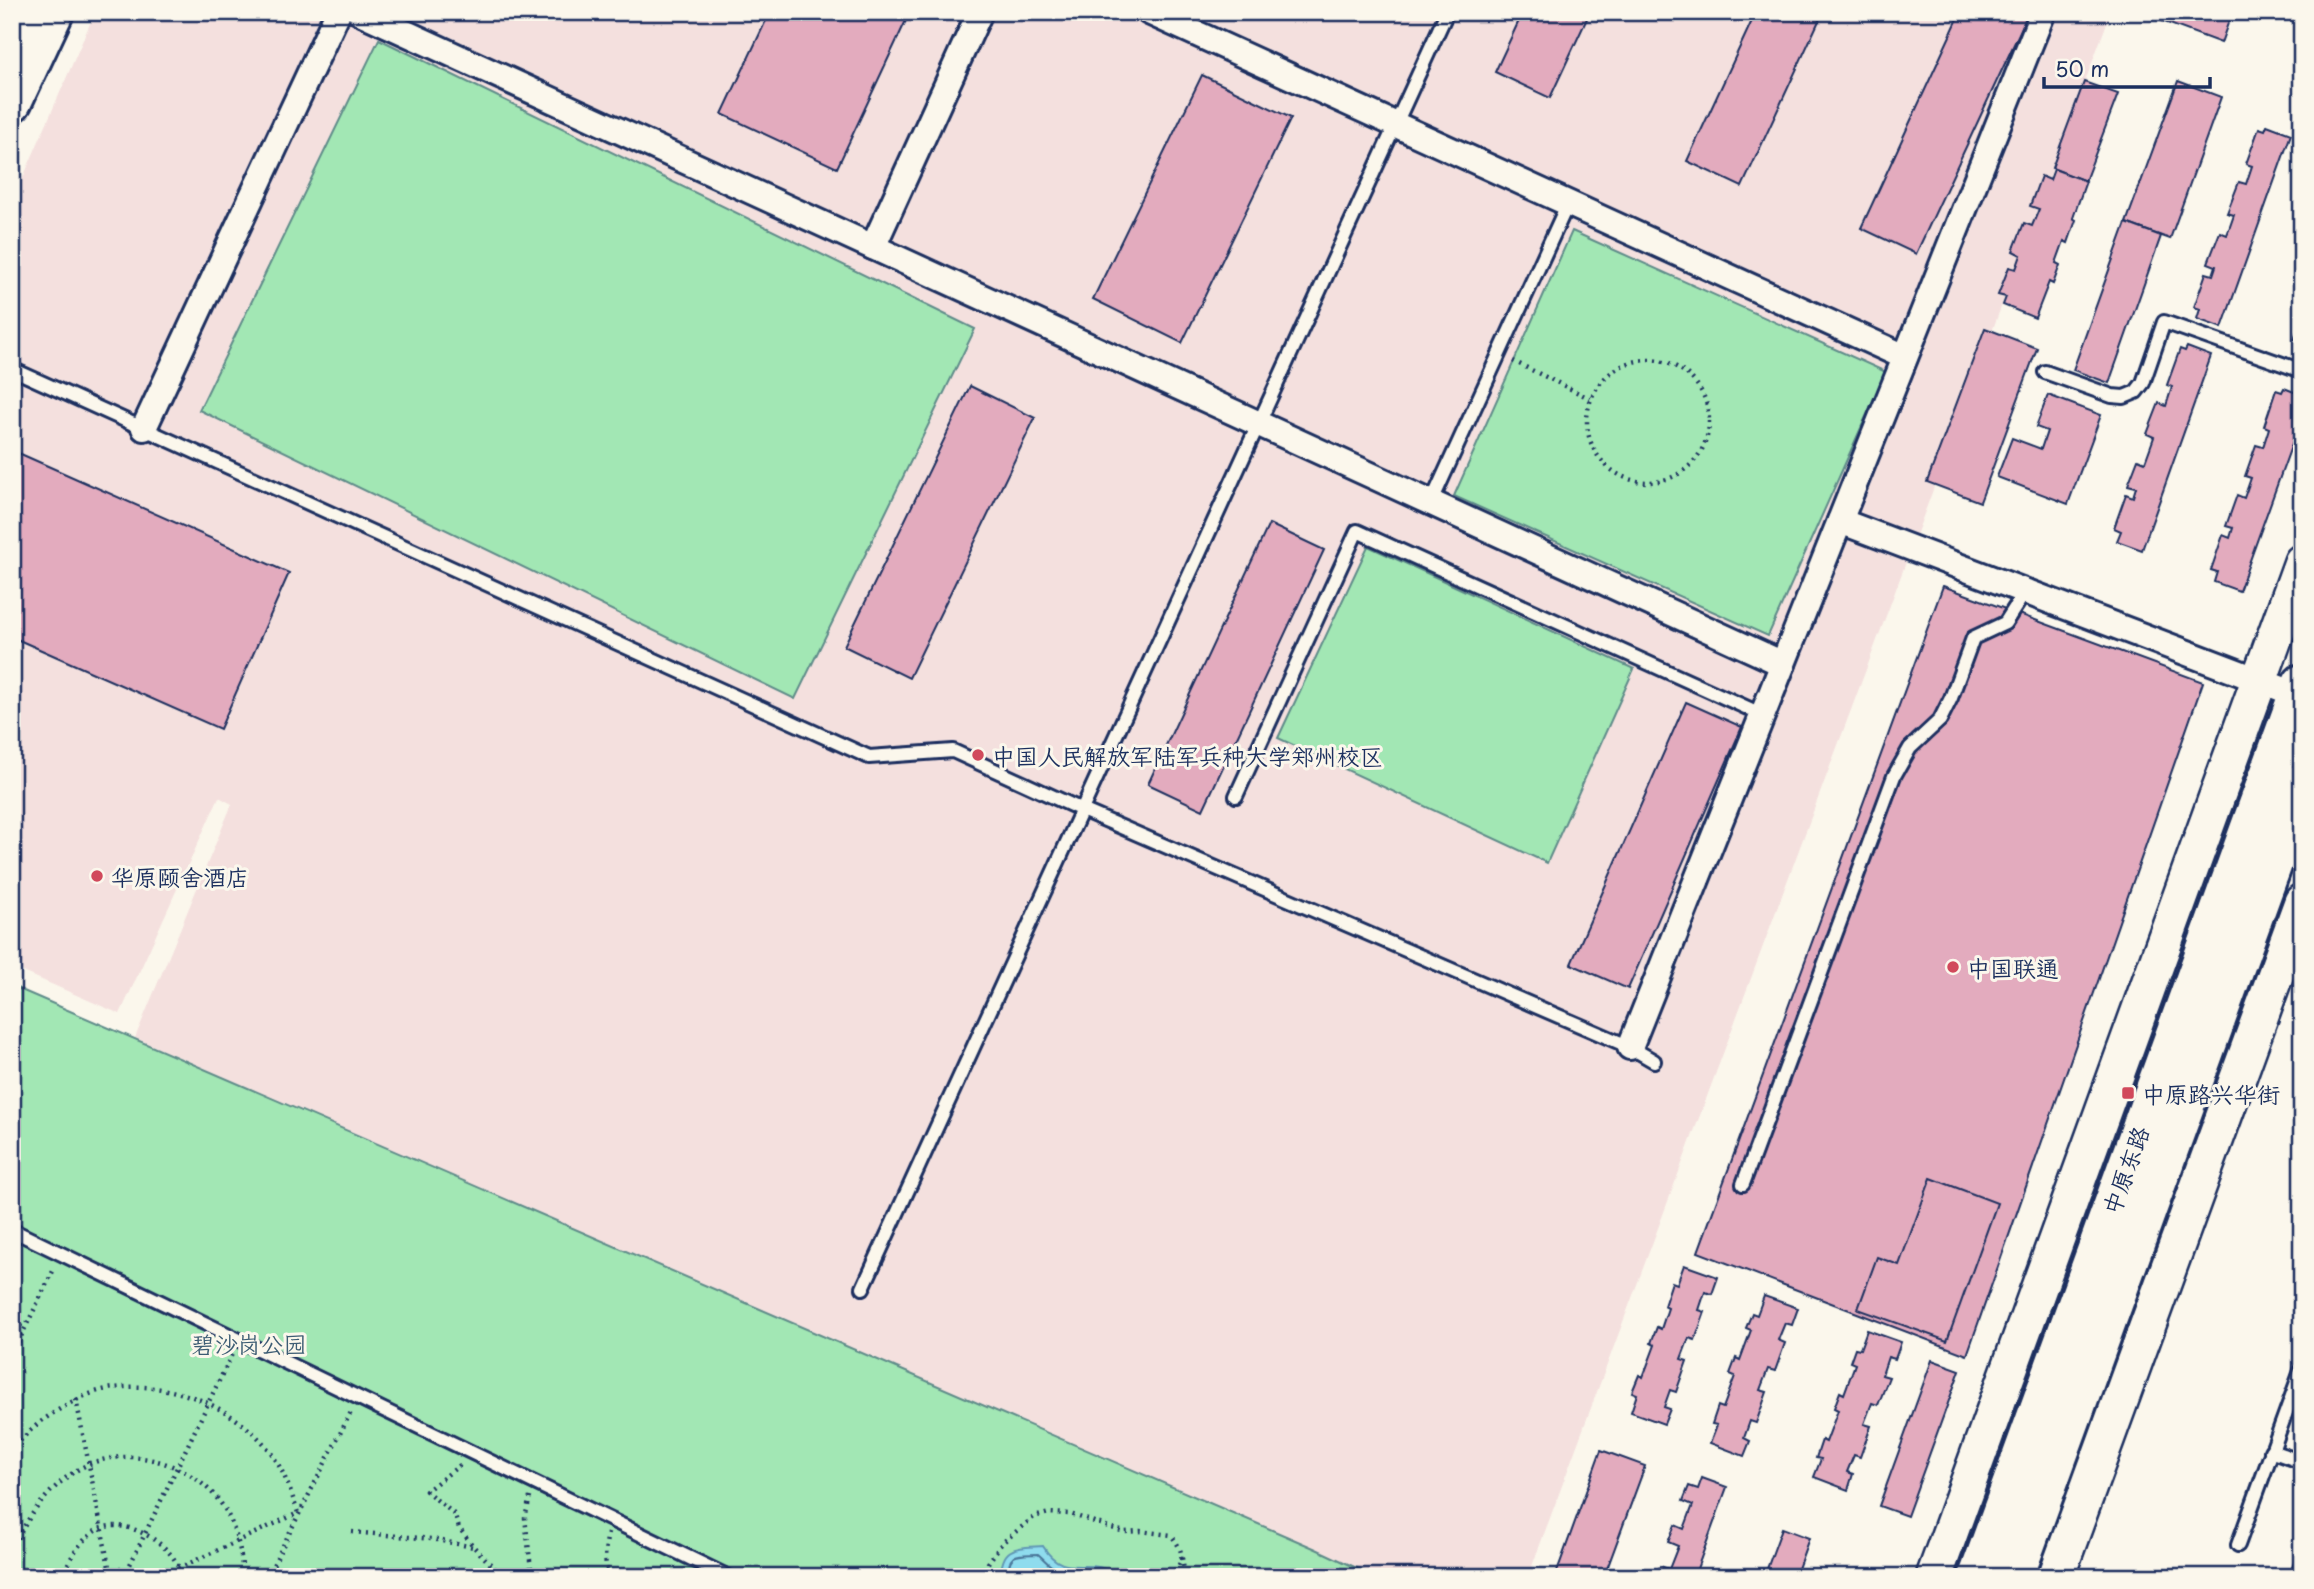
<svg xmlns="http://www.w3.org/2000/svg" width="2314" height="1589" font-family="'Playpen Sans','LXGW WenKai TC',sans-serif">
<rect width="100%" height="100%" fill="#fbf7ec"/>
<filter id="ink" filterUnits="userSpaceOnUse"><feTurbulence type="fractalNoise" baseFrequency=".0143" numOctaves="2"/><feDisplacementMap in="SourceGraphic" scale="14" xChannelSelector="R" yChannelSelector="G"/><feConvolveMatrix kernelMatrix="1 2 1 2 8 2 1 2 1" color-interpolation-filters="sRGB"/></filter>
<g filter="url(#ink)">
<path fill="#f4e0de" d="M95,12H2111L1528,1577H1367L135,1038L232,804L219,797L120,1014L12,967V203Z"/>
<g fill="#a2e7b4" stroke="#5e8b89" stroke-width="2">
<path d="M379,39L975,329L795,699L199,410Z"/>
<path d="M1572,231L1886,372L1768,636L1454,496Z"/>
<path d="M1368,546L1634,669L1547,863L1278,738Z"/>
<path d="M12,986L1316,1549L1376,1577H12Z"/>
</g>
<path fill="#8fdcee" stroke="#6197b4" stroke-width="2" d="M1043,1546C1065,1583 1090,1552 1118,1577H1001C1001,1545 1017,1548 1043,1546Z"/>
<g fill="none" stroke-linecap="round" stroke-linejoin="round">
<path stroke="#497498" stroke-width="2" d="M1008,1577C1008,1552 1016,1555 1038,1554C1045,1560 1051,1568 1060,1572C1076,1579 1087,1568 1105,1577"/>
</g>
<g fill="#e3abbe" stroke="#1b2f5e" stroke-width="2">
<path d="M770,12H910L837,168L722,114Z"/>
<path d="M1523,12H1590L1550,98L1495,72Z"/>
<path d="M1756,12H1823L1742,187L1687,161Z"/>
<path d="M1961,12H2029L1916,254L1861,228Z"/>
<path d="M2158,12H2232L2221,43L2156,19Z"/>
<path d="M1202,75L1291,118L1182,343L1093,299Z"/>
<path d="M2178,81L2221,97L2170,239L2126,223Z"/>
<path d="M2084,82L2118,94L2085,181L2052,168Z"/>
<path d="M2267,125L2291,134L2222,328L2197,319L2200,309L2194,307L2206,273L2213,275L2216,266L2208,263L2220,232L2227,235L2234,215L2227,213L2239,182L2246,184L2252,166L2246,164L2259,128L2265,130Z"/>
<path d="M2054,169L2086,181L2073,218L2076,220L2068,243L2064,241L2056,263L2060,265L2053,284L2049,282L2035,318L2003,305L2006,297L1998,295L2009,267L2016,269L2021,255L2013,251L2024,223L2032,226L2039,209L2030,206L2041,176L2050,180Z"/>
<path d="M2126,223L2161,236L2109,383L2073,370Z"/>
<path d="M2302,317V354L2297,352L2301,342L2294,339Z"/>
<path d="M1985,328L2037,348L1980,502L1927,482Z"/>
<path d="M2187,347L2211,356L2142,550L2117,541L2121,531L2114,528L2126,494L2133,497L2136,487L2128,485L2138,459L2145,462L2154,437L2147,434L2159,403L2166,406L2172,387L2167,385L2180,349L2185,351Z"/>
<path d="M970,386L1035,418L909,678L844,646Z"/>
<path d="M2284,388L2302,395V416L2239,591L2214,582L2217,572L2211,570L2223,535L2230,538L2233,528L2226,526L2237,495L2244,498L2251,478L2245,476L2256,445L2263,447L2269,428L2264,426L2276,390L2282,392Z"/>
<path d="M2048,395L2101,415L2068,504L1997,477L2012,438L2041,449L2047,431L2036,427Z"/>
<path d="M14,451L289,573L220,729L12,637Z"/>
<path d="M1269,524L1324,550L1203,810L1148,784Z"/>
<path d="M1943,586L2203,682L1967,1355L1698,1252Z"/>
<path d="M1686,702L1742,727L1628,989L1571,964Z"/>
<path d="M1931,1178L1997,1203L1947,1341L1858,1309L1877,1257L1899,1265Z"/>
<path d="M1684,1265L1718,1277L1712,1294L1705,1292L1699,1310L1705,1312L1695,1340L1689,1338L1681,1359L1687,1361L1676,1392L1670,1390L1664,1407L1670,1409L1664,1424L1631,1412L1637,1394L1632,1392L1639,1375L1643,1377L1655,1345L1651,1343L1657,1327L1661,1329L1668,1308L1664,1306L1672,1282L1677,1284Z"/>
<path d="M1764,1296L1798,1308L1792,1325L1785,1323L1778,1340L1785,1343L1775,1371L1768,1369L1760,1390L1767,1392L1756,1423L1750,1421L1744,1438L1750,1441L1744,1456L1710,1443L1717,1425L1712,1424L1718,1406L1723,1408L1735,1376L1730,1374L1736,1358L1740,1360L1751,1330L1746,1328L1752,1313L1757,1315Z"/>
<path d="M1867,1330L1901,1342L1895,1359L1888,1357L1882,1375L1889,1377L1878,1405L1872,1403L1864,1424L1871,1426L1860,1457L1854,1455L1847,1472L1853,1474L1848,1490L1814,1477L1821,1459L1816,1458L1822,1440L1826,1442L1838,1410L1834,1408L1840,1392L1844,1394L1855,1364L1850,1362L1855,1348L1860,1349Z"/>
<path d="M1932,1360L1960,1370L1907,1516L1879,1506Z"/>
<path d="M1601,1450L1645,1466L1604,1577H1555Z"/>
<path d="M1702,1478L1727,1487L1694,1577H1656L1660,1566L1669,1569L1678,1546L1668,1542L1675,1525L1684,1529L1693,1505L1683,1501L1689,1486L1698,1489Z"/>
<path d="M1782,1528L1809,1538L1795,1577H1764Z"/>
</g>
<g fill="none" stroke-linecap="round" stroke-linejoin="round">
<g stroke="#1b2f5e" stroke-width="18">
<g id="lane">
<path d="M12,369L869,757L953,751L1082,810L1630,1047L1654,1061"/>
<path d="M2045,372L2112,396L2124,397L2136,392L2143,383L2164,322L2302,371"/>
<path d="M1431,503L1568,203"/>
<path d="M1236,796L1357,531L1763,715"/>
<path d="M1743,1184L1894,776L1910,748L1940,720L1951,698L1973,638L2005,623L2025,592"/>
<path d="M12,1230L729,1577"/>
<path d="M863,1288L1447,12"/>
<path d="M2271,1451L2302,1462"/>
<path d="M2238,1545L2302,1368"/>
<path d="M2297,1577L2302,1564"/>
</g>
</g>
<g stroke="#1b2f5e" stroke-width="30">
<g id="street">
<path d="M360,12L1783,664"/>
<path d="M1149,12L1905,357"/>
<path d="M873,247L980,12"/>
<path d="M144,428L338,12"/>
<path d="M1840,521L2298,695"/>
<path d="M1630,1047L2043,12"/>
</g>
</g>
<g stroke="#1b2f5e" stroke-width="40">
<g id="secondary">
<path d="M1934,1577L2302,562"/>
<path d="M2056,1577L2302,902"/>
</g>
</g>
<g stroke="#1b2f5e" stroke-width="44">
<g id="primary">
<path d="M12,26L19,12"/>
<path d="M12,102L54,12"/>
<path d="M1978,1577L2302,684"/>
<path d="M2014,1577L2302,783"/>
</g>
</g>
<g stroke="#1b2f5e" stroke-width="4.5" stroke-dasharray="2 5" stroke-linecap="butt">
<circle cx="1648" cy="421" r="61"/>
<path d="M1513,361L1591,399"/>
<path d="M12,1306L23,1332"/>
<path d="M12,1355L55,1267"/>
<path d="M76,1399L111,1577"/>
<path d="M12,1452C22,1436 39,1422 55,1412C73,1401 93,1390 114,1388C169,1381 229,1404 265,1445C282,1465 290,1489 298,1513L190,1563L155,1577"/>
<path d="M460,1465L426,1491L454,1514L459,1528L474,1547L503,1577"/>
<path d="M530,1497L525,1518L532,1577"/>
<path d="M352,1532L432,1539L473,1547"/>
<path d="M608,1533C605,1547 603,1564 610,1577"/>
<path d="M12,1551C24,1520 51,1485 79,1469C132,1439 211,1468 232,1524C238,1540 244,1560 241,1577"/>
<path d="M1182,1558L1184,1570L1192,1577"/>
<path d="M62,1577C69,1559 81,1538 99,1529C127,1516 178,1546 181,1577"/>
<path d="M124,1577L232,1354"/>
<path d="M267,1577L351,1412"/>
<path d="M986,1577L988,1563L1002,1543L1034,1517L1049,1513L1070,1514L1124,1532L1140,1531L1171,1535C1185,1553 1186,1562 1167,1577"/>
<path d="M1122,1577L1120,1572L1137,1569L1157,1577"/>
</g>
<use href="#lane" stroke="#fbf7ec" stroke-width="12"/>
<use href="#street" stroke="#fbf7ec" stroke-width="24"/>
<use href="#secondary" stroke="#fbf7ec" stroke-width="35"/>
<use href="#primary" stroke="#fbf7ec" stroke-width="38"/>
</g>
</g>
<g fill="#d1495b" stroke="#fbf7ec" stroke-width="2.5">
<circle cx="978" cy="755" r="7"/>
<circle cx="97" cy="876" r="7"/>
<circle cx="1953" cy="967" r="7"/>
<rect x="2121" y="1086" width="14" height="14" rx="3.5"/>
</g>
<g text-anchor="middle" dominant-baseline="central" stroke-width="6" stroke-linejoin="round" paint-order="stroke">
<g font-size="23" fill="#1b2f5e" stroke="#fbf7ec" text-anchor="start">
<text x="992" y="755">中国人民解放军陆军兵种大学郑州校区</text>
<text x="111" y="876">华原颐舍酒店</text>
<text x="1967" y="967">中国联通</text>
<text x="2142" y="1093">中原路兴华街</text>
</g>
<g font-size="23" fill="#1b2f5e" stroke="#fbf7ec">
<text transform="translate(2125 1170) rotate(-70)">中原东路</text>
</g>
<g font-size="23" fill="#3d5d74" stroke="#fbf7ec">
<text x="249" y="1343">碧沙岗公园</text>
</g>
</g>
<rect width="2314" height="1589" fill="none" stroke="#fbf7ec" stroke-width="42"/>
<rect x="21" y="21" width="2272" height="1547" fill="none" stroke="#1b2f5e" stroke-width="2.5" filter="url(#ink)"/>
<path d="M2044 77v10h166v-10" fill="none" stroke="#1b2f5e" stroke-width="3.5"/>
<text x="2055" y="77" font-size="21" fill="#1b2f5e" stroke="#fbf7ec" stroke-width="5" paint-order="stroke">50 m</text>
</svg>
